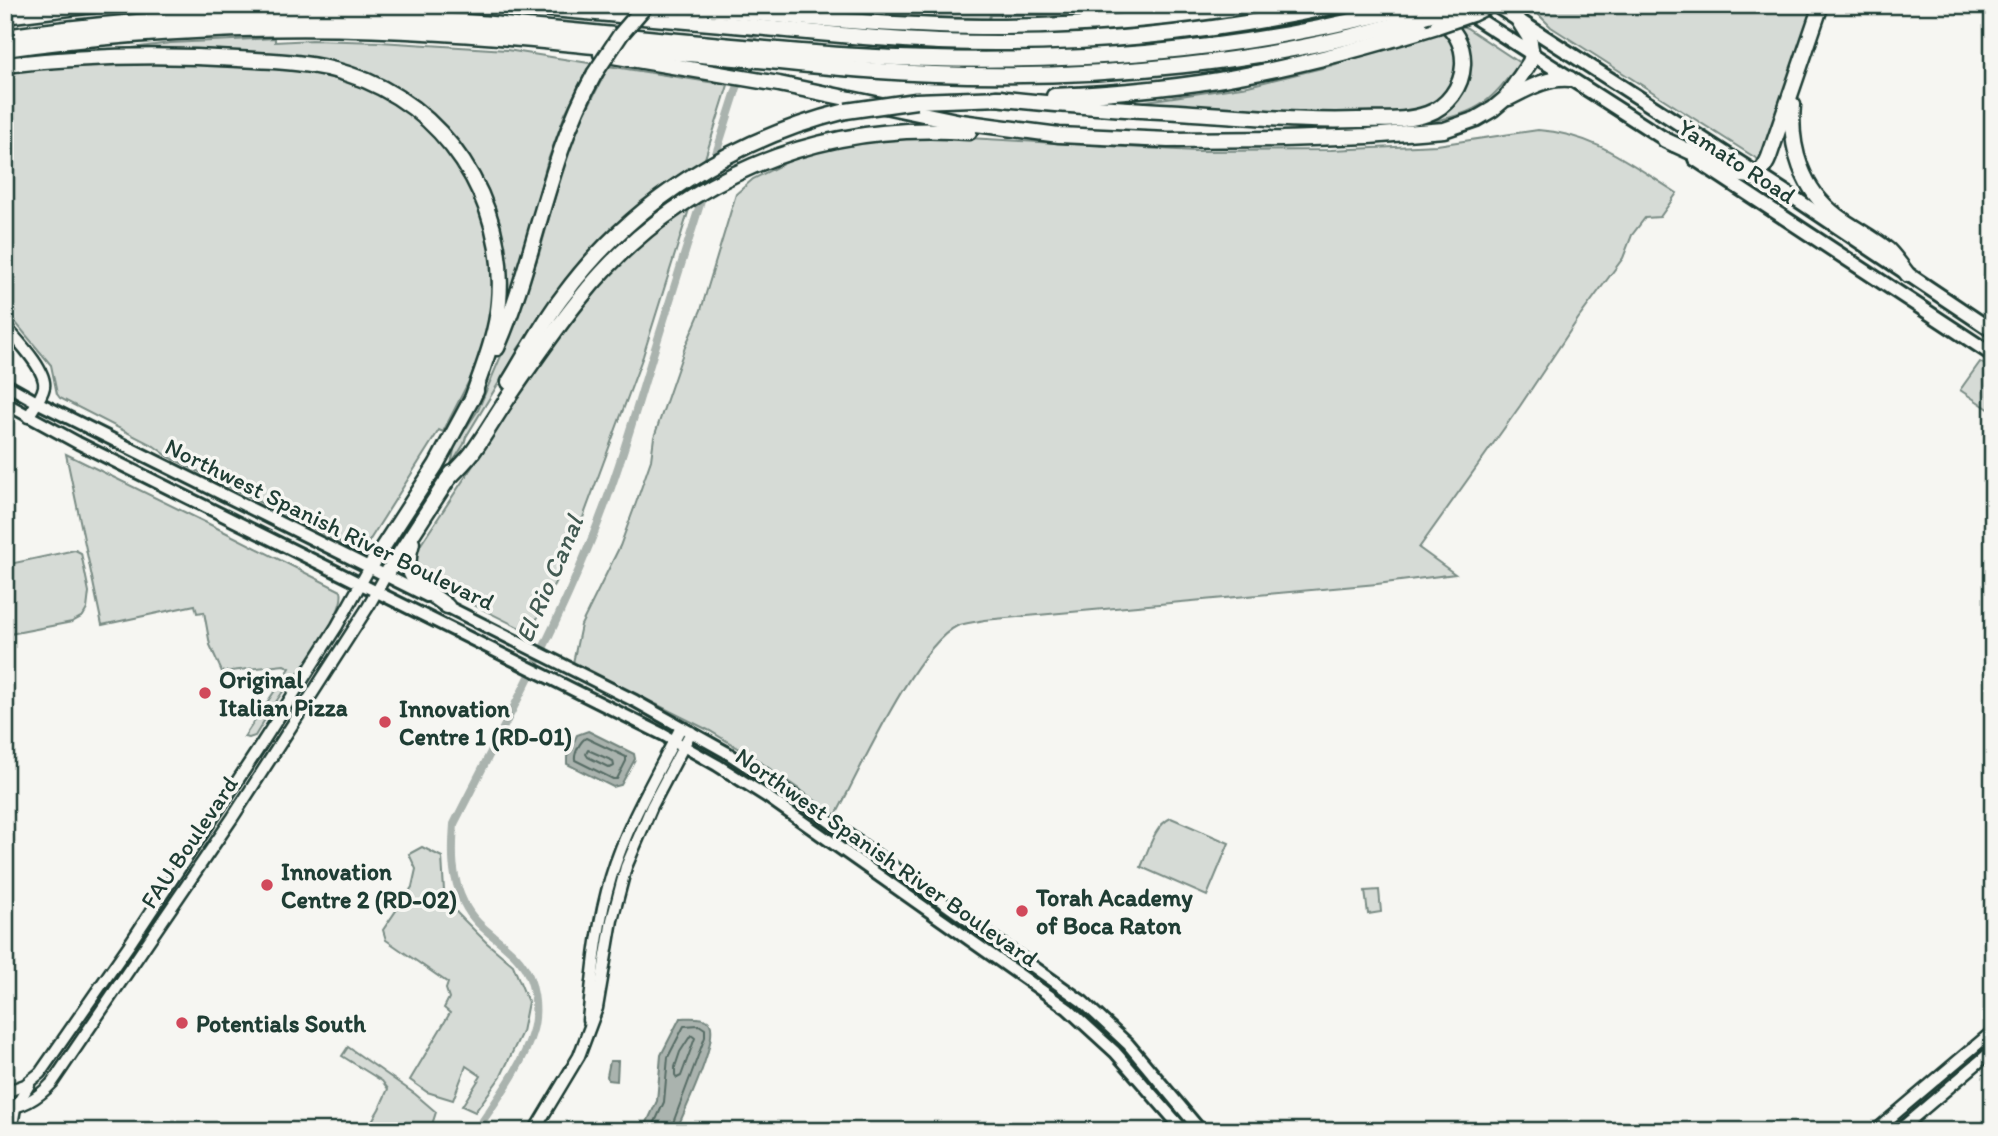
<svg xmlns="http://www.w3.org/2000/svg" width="1998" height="1136" font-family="Itim,sans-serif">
<rect width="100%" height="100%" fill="#f6f6f2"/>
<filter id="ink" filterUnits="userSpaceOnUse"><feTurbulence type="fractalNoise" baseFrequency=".0143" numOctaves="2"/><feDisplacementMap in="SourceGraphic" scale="14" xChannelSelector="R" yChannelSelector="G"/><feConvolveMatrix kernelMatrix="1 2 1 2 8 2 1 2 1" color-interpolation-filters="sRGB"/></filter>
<g filter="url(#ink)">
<g fill="#d6dbd6" stroke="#7a8c85" stroke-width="2">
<path d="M863,5H1182L1064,15H990L989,19L876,15L812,10L813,7Z"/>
<path d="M1529,5L1540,10L1543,5H1819L1762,162L1551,27Z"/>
<path d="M1457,24L1467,28L1520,63C1491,100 1481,113 1432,121L1431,117L1459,95Z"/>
<path d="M1441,32C1453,41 1458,54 1455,69C1453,76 1451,79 1452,86L1446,96L1425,110L1396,113L1305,115L1133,103L1248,86L1326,67Z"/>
<path d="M275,38V42L312,40L380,42L507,50L728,85L643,356L571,550L530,633L422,579L413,562L416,546L419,547L556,340L582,305L620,261L670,220L688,169C646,194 600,234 570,274C551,298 536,325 517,350L518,351L466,437L464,444L451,465L455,445L478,410L515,323L539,254L565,161L574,135L606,71L587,69L565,114L547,163L520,264L503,313L484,192L488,190C459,130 405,80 339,64C315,57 289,56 264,52L263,57L94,53L170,43Z"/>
<path d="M91,63H225L317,71L350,79L406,108L450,150L480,201L496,271L489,335L470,379L443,432L439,430L366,546L363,547H350L169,457L154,446L60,398L57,394L51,365L5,310V73Z"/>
<path d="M1538,130C1595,134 1630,164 1677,193L1660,217L1645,218L1632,235L1623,258L1578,319L1520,406L1419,548L1455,574L1377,584L984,620C976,622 965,623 957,626C916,646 859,772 836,815L753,757L710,731L573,663L581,625L620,546L636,503L651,460L654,437L685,347L701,310L736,194L753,179L803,154L870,140L933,136L1195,151L1331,150L1437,145Z"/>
<path d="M1980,362L1993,370V412L1960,390Z"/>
<path d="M66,454L215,527L341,591C347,612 299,672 285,689C274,703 265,720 255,736L249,738L244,737L290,668L284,665L222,672L210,645L204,612L197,613L195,605L102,625Z"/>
<path d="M75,550L81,553L89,592L87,609L83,616L72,622L5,635V565Z"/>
<path d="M1171,818L1229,843L1207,896L1141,867C1148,852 1154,825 1171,818Z"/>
<path d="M422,847L442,857L444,891L457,913L487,943L513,965L528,1002L522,1032L501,1076L475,1112L462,1106L481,1076L466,1066L453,1100L427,1092L410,1080L450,1013L444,1008L449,998L446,989L448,983L386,940L383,930L412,887L416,869L409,854Z"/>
<path d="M1379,890L1381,912L1368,914L1365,891Z"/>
<path d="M348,1047L415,1094L436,1112L430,1131H366L379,1109L388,1089L382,1081L342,1056Z"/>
</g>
<g fill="#aab3ae" stroke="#72847d" stroke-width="2">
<path d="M588,731L634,754L635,759L621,785L613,787L567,764V757L577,735Z"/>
<path d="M680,1018C688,1018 701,1016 708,1021C723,1033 683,1114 676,1131H643L657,1101L661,1055Z"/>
<path d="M610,1061H618L617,1081L608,1080L607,1076Z"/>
</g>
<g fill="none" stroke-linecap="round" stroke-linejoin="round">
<g stroke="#576c65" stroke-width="2">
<path d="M586,738L626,757V761L617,779H613L575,760C574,754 580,741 586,738Z"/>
<path d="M588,750L613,761L614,766L610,768L588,757L586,754Z"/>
<path d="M691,1035L695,1038L681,1076L677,1078L675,1075V1067L680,1052Z"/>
<path d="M651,1131L664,1102L668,1057L684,1026L699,1025L705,1029V1037L670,1131"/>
</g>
<path stroke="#aab3ae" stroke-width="8" d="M476,1131C496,1100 522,1068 532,1033C539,1011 535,979 520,961C503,939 477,930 464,903C451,877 452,852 454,824C501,731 551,640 590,543C615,483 633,420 652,358C689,240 725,122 764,5"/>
<g stroke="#1f3d34" stroke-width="15">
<g id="tertiary">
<path d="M5,326C16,339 47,370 44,387C42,397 34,407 28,417"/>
<path d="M588,1020C593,972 597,923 611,877C627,824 656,776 681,727"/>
<path d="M5,1092L25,1085L40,1073L129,945L257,751L337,626L370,567"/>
<path d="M5,1108C24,1107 39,1097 52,1083L233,817L368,607L386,575"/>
<path d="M11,1131L15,1108L29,1085"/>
<path d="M534,1131L579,1056L597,1008L612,920L626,867L652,806L691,732"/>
<path d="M1875,1131L1993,1031"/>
<path d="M1898,1131L1993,1050"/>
</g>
</g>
<g stroke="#1f3d34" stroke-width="16">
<g id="secondary">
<path d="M5,384L37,402L427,596"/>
<path d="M5,403L78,443L662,734L717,765L766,796L1068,1009L1115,1052L1184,1131"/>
<path d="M442,604L635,701L726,752L792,795L1083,1002L1128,1044L1201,1131"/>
</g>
</g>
<g stroke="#1f3d34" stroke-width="18">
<g id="primary">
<path d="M1495,5L1796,199L1993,331"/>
<path d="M1465,11L1674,145"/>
<path d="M1695,159L1993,355"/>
</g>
</g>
<g stroke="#1f3d34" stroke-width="19">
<g id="motorway">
<path d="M506,5C582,12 657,18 733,25C801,31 870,39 939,42C1072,47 1209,34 1339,5"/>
<path d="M662,5C768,14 875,26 981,27C1072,27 1163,20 1252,5"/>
<path d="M5,16L94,5"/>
<path d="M5,37C142,17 280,11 418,19C565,27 711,47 858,56C1012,65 1167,59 1319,28C1351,21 1384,15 1416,5"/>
<path d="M5,49C150,29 296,23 442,33C497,36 551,42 606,47C661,52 716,56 770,61C825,67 880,72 935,74C1092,80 1275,64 1424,16"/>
<path d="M601,54L779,84L961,122L1059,135L1168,140L1283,139L1369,136L1444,130L1476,119L1493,109L1506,98L1530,62L1532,55L1529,37L1519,21"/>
<path d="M5,65C82,56 160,54 238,59C275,61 312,62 348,74C444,104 508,201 499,302C496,336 483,367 472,399"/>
<path d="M1054,96C1116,93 1179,88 1240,76C1307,64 1372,46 1437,26"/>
<path d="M996,98C1061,106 1127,109 1193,113C1248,116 1303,122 1358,120C1380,119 1406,122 1427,114C1447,107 1462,87 1463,65C1464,43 1454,29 1437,16"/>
<path d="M1509,98C1529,88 1547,77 1570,79"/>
<path d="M916,101L1002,98"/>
<path d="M1793,105C1789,147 1802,190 1837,216C1853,228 1872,237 1888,250C1895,257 1902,267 1908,275"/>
<path d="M1665,140L1741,175C1756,178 1764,170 1769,157L1821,5"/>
<path d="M497,348C536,258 547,159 595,73"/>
<path d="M509,382C527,353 542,323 563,296C632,202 733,139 846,111"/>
<path d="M447,480C456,471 465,462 472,453C486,434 497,414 510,395C532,363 554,331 578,301C674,179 816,120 969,132"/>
<path d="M412,543C400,579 421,586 447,606"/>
<path d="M370,567L436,465L476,391"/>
<path d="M386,575L452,473"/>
</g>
</g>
<use href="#tertiary" stroke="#f6f6f2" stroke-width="10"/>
<use href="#secondary" stroke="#f6f6f2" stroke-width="10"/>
<use href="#primary" stroke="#f6f6f2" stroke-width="12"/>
<use href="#motorway" stroke="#f6f6f2" stroke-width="14"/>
<g stroke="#1f3d34" stroke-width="19" stroke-linecap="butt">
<g id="motorway-bridge">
<path d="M1424,16L1464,5"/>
<path d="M1437,26L1472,14L1490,5"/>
<path d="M595,73L621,34L646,5"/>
<path d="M846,111L916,101"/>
</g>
</g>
<use href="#motorway-bridge" stroke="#f6f6f2" stroke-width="14"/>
</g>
</g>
<g fill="#d1495b" stroke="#f6f6f2" stroke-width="2.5">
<circle cx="205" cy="693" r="7"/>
<circle cx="385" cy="722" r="7"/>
<circle cx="267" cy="885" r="7"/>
<circle cx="1022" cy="911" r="7"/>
<circle cx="182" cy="1023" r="7"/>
</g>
<g text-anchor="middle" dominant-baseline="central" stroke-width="7" stroke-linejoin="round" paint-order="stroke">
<g font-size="24" fill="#1f3d34" stroke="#f6f6f2">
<text transform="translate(1737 161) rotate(33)">Yamato Road</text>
<text transform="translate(330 524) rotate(26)">Northwest Spanish River Boulevard</text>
<text transform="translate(189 842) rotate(-56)">FAU Boulevard</text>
<text transform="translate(887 857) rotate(35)">Northwest Spanish River Boulevard</text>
</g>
<g font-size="24" font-weight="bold" fill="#1f3d34" stroke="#f6f6f2" text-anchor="start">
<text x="219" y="679">Original<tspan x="219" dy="28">Italian Pizza</tspan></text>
<text x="399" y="708">Innovation<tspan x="399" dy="28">Centre 1 (RD-01)</tspan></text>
<text x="281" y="871">Innovation<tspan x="281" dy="28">Centre 2 (RD-02)</tspan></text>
<text x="1036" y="897">Torah Academy<tspan x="1036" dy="28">of Boca Raton</tspan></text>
<text x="196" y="1023">Potentials South</text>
</g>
<g font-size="26" font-style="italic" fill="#425a52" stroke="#f6f6f2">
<text transform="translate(549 579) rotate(-67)">El Rio Canal</text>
</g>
</g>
<rect width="1998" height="1136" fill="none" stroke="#f6f6f2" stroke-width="28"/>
<rect x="14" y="14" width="1970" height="1108" fill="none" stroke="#1f3d34" stroke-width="2.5" filter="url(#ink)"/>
</svg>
